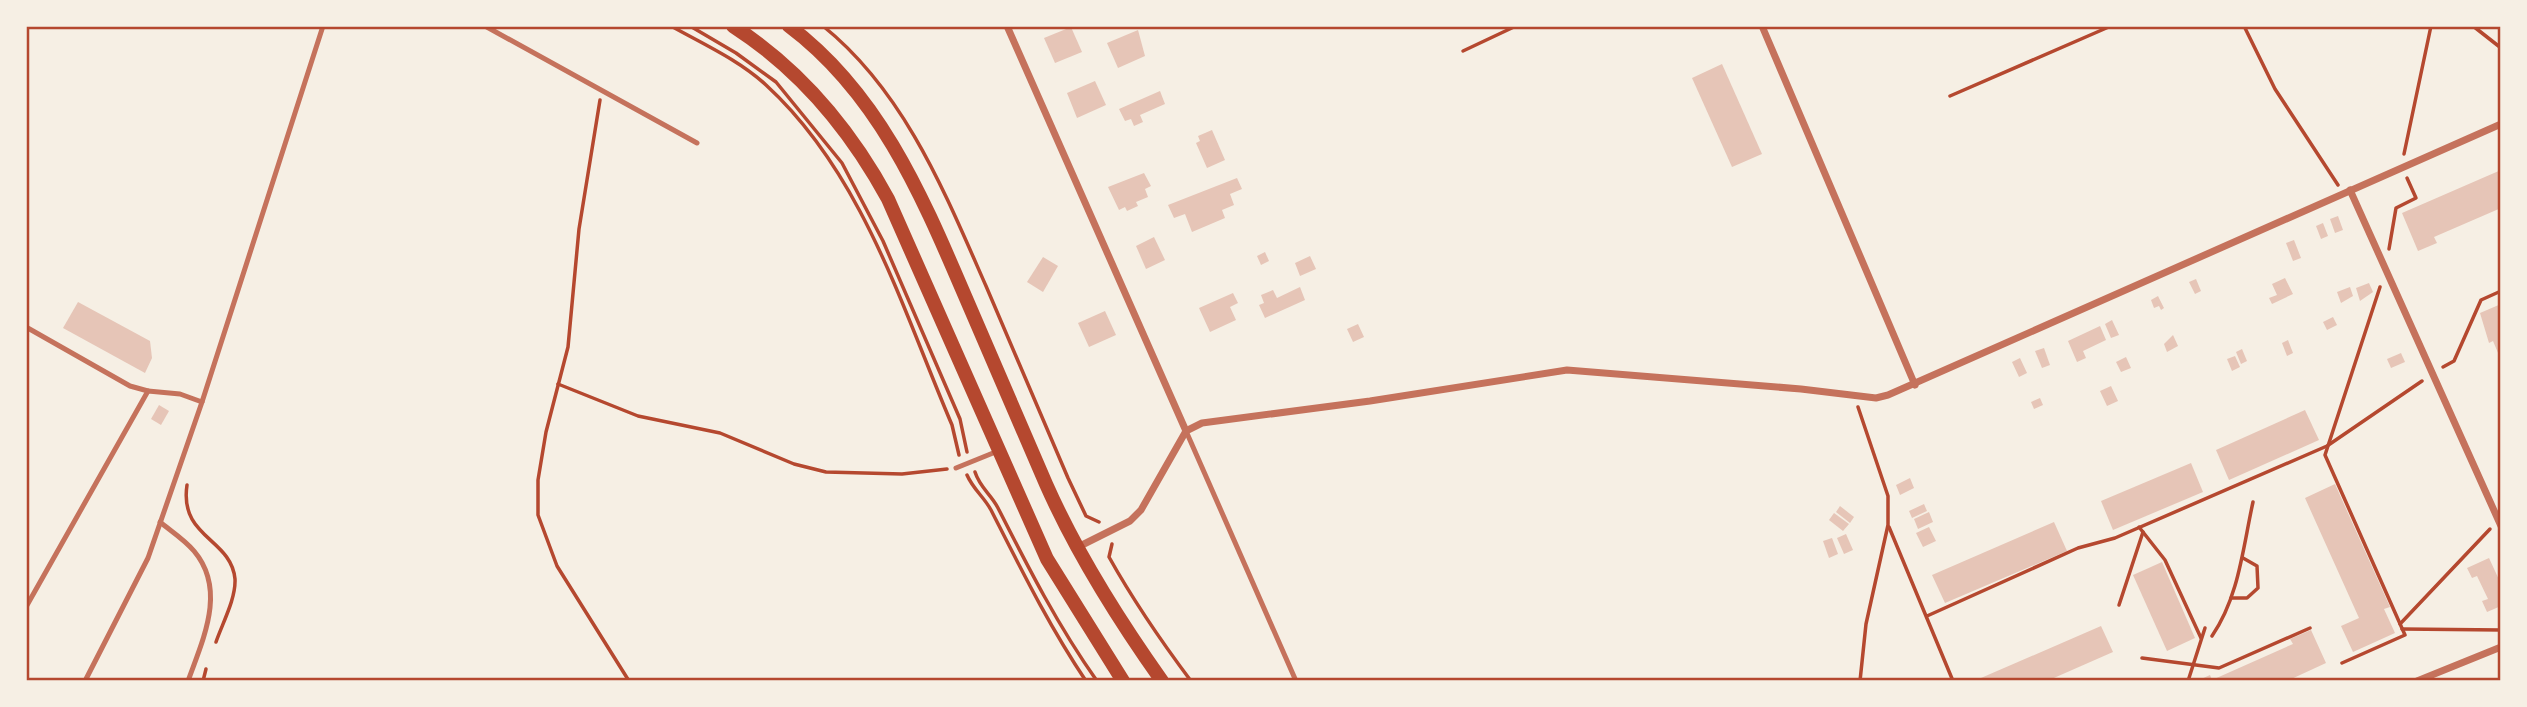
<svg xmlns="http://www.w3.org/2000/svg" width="2527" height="707" font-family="'Golos Text',sans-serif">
<rect width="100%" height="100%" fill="#f6efe4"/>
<g fill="#e6c5b7">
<path d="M1071,27L1082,52L1055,63L1044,38Z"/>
<path d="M1138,30L1145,56L1118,68L1107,43Z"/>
<path d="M1722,64L1762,154L1732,167L1692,78Z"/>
<path d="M1095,81L1106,105L1077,118L1067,93Z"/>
<path d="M1160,91L1165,104L1140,115L1143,122L1134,126L1131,119L1125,121L1119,109Z"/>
<path d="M1212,130L1225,160L1207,168L1196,143L1200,141L1198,136Z"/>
<path d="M2501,170V208L2434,237L2437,243L2418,251L2402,213Z"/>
<path d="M1144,173L1151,186L1145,189L1148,197L1136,202L1138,206L1127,211L1125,207L1119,210L1108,187Z"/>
<path d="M1237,178L1242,189L1230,194L1234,205L1222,210L1225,218L1192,232L1185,214L1174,218L1168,205Z"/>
<path d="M2338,216L2343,230L2335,233L2330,219Z"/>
<path d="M2323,223L2328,236L2321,239L2316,226Z"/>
<path d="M1154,237L1165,260L1146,269L1136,246Z"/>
<path d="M2294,240L2301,258L2293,261L2286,243Z"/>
<path d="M1265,252L1269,261L1261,265L1257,256Z"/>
<path d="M1310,256L1316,269L1300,276L1295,263Z"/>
<path d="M1043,257L1058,266L1043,292L1027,282Z"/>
<path d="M2285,278L2293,294L2272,304L2269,298L2277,295L2272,284Z"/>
<path d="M2196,279L2201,291L2195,294L2189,282Z"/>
<path d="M2369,283L2373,292L2360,301L2356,288Z"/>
<path d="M1300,287L1305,300L1265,318L1259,305L1264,303L1261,295L1273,290L1277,298Z"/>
<path d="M2350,287L2353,296L2341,303L2337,292Z"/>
<path d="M1233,293L1238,303L1230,307L1236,320L1210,332L1199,308Z"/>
<path d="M2158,296L2164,308L2161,310L2159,306L2154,308L2151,300Z"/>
<path d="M78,302L150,341L152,358L145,373L63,328Z"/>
<path d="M2501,304V360L2493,341L2489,343L2480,313Z"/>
<path d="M1105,311L1116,335L1089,347L1078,323Z"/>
<path d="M2333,317L2337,325L2327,330L2323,322Z"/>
<path d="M2112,320L2119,335L2111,338L2105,324Z"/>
<path d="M1358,324L1364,337L1353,342L1347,329Z"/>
<path d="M2100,326L2106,340L2083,351L2086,358L2077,362L2068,341Z"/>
<path d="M2173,335L2178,346L2167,352L2164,344Z"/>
<path d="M2288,340L2293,353L2287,356L2282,343Z"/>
<path d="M2044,348L2050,365L2042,368L2035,351Z"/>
<path d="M2242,349L2247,361L2241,364L2236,352Z"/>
<path d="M2401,353L2405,362L2391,368L2387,359Z"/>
<path d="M2235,356L2240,367L2232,371L2227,359Z"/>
<path d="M2126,357L2131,368L2121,372L2116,362Z"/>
<path d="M2020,358L2027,373L2019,377L2012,362Z"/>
<path d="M2111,386L2118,401L2107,406L2100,391Z"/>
<path d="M2040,398L2043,405L2034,409L2031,402Z"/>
<path d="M159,405L169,411L161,425L151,419Z"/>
<path d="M2305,410L2319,440L2229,480L2216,450Z"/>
<path d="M2191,463L2203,492L2113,530L2101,501Z"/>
<path d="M1910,478L1914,488L1900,495L1896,485Z"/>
<path d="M2335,484L2390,607L2384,609L2395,633L2353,652L2341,626L2359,618L2305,498Z"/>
<path d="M1924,504L1927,511L1912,518L1909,511Z"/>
<path d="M1840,506L1854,517L1850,523L1836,512Z"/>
<path d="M1929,512L1933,522L1918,529L1914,519Z"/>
<path d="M1834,513L1849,524L1843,531L1829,520Z"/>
<path d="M2054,522L2067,551L1945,603L1932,575Z"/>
<path d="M1929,527L1936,541L1923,547L1916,533Z"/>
<path d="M1846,534L1853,550L1844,554L1837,538Z"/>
<path d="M1832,538L1838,554L1829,558L1823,541Z"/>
<path d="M2489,558L2501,584V606L2487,612L2482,601L2488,599L2477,576L2472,578L2467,568Z"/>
<path d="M2162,562L2195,638L2167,651L2133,575Z"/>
<path d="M2101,626L2113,652L2047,681H1974Z"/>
<path d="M2311,630L2326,663L2287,681H2197L2210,675L2212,680L2293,644L2290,639Z"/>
</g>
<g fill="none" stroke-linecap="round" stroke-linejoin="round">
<g stroke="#b5482f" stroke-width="3.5">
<path d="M671,26C703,44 739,60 766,85C863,174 902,308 952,425L959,455"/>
<path d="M690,26L736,53L776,82L842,163L883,241L960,419L967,452"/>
<path d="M823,26C905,92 945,193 986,286C1013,350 1041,414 1068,478L1086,516L1099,522"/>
<path d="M2244,26L2275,89L2338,185"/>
<path d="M2473,26L2501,48"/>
<path d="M1463,51L1516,26"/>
<path d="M1950,96L2111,26"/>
<path d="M600,100L579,229L568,347L546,432L538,480V515L557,566L629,681"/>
<path d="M2404,154L2431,26"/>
<path d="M2389,249L2396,208L2416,198L2407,178"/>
<path d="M2443,367L2454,361L2481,300L2501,291"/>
<path d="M558,384L638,416L720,433L794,464L826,472L902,474L947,469"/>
<path d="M1858,407L1888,496V525L1866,624L1860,681"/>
<path d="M975,472C980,488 991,494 998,508C1028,567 1058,626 1097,681"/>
<path d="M967,475C973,489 984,497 991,510C1021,569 1049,626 1086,681"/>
<path d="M187,485C179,538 231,538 235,579C236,599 222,624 216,642"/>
<path d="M1889,527L1953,681"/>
<path d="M2139,527L2165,560L2201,638"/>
<path d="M1112,544L1109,557C1133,600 1161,641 1191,681"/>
<path d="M2231,598H2247L2258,588L2257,566L2243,558"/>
<path d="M2119,605L2143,532"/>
<path d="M1927,616L2078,548L2115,538L2327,446L2422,381"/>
<path d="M2400,624L2490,529"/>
<path d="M2402,629L2501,630"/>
<path d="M2212,636C2239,597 2243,547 2253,502"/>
<path d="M2142,658L2219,668L2310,628"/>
<path d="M2342,663L2405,635L2325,455L2380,287"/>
<path d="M203,681L206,669"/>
<path d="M2188,681L2205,628"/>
</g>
<g stroke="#c5725c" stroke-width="5">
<path d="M485,26L697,143"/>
<path d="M26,327L130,386L148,391"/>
<path d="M1186,431L1296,681"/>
<path d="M956,468L998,451"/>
<path d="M160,522C171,531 185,540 194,551C227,590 203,639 188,681"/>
<path d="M26,607L148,391L180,394L202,402L323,26"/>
<path d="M85,681L148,558L202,402"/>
</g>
<g stroke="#c5725c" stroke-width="7">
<path d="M1007,26L1186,431"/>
<path d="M1762,26L1915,385"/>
<path d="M2350,190L2501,526"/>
<path d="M1078,547L1130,521L1141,510L1186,431L1202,423L1370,401L1567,370L1801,389L1876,398L1888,395L2501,124"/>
<path d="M2417,681L2501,647"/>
</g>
<g stroke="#b5482f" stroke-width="14">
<path d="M733,26C801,70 850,129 888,199L1047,559L1123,681"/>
<path d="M789,26C877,92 920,191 962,289C990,354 1018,419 1046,484C1077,554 1118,619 1162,681"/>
</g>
</g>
<rect width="2527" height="707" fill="none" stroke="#f6efe4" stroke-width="56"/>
<rect x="28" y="28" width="2471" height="651" fill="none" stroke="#b5482f" stroke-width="2.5"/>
</svg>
